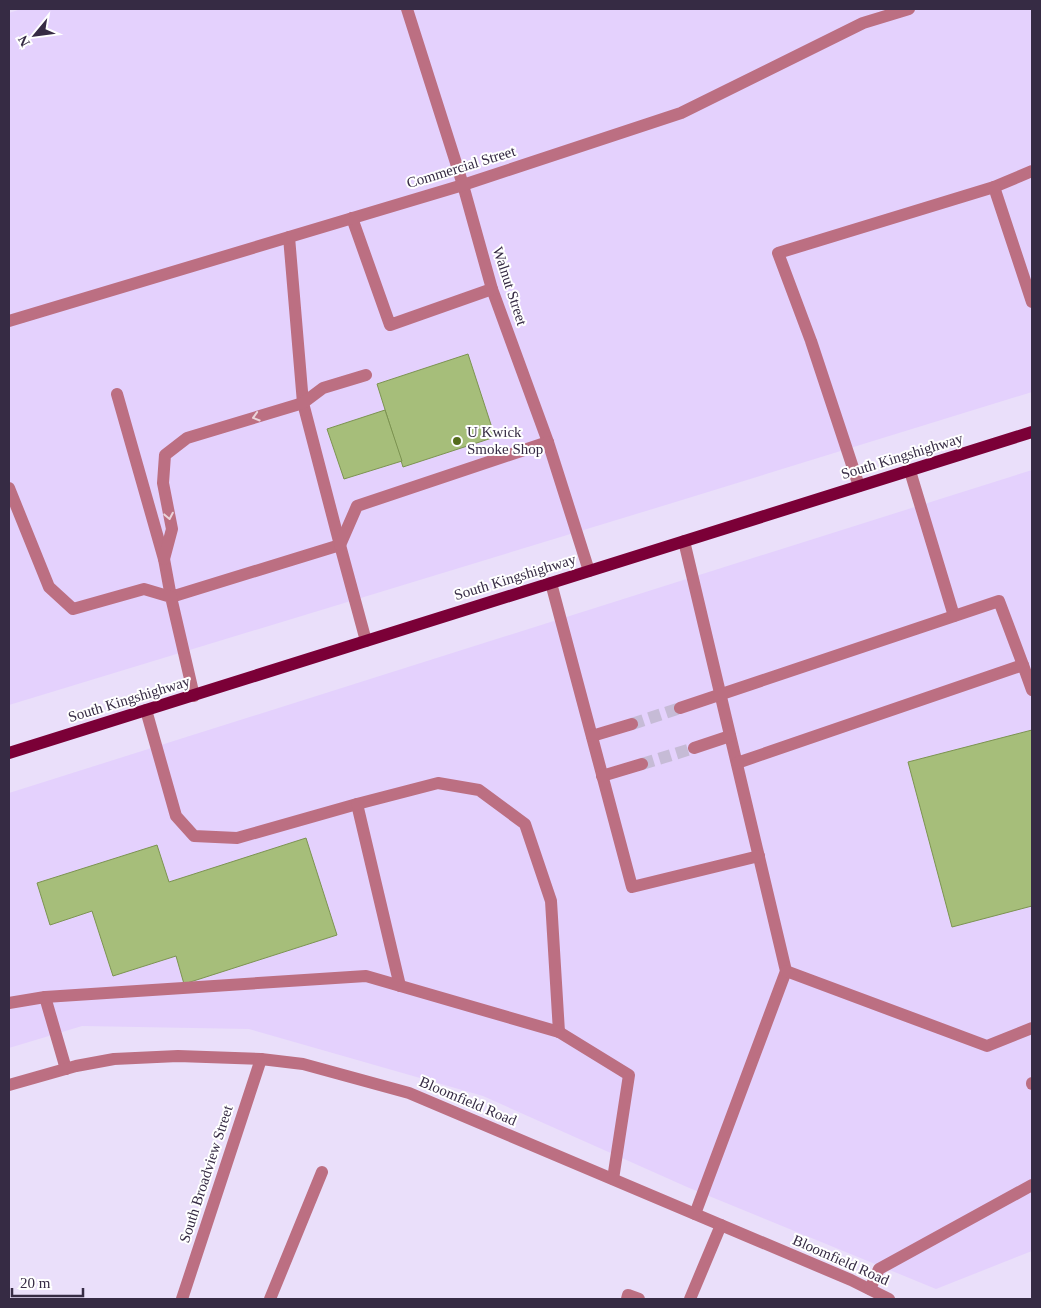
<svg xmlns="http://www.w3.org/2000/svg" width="1041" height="1308" font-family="Georgia,serif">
<rect width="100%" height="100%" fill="#eadffa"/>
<g fill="#e4d1fd">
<path d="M21,9H1032V392L669,504L9,705V13Z"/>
<path d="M1032,470V1251L936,1289L687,1187L483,1096L249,1029L82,1026L9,1048V793Z"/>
</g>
<g fill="#a6be7a" stroke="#7c9351">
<path d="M468,354L495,437L403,467L377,384Z"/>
<path d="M385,410L402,461L344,479L327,429Z"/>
<path d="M1032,730V906L952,927L908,762Z"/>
<path d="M306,838L337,935L184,984L176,956L113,976L92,911L50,925L37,883L157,845L169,882Z"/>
</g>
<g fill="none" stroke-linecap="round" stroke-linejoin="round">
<g stroke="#c6bbd6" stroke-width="12" stroke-dasharray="12 6" stroke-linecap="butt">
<path d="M632,724L680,708"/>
<path d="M642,764L694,748"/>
</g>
<g stroke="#bc6f82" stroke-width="12">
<path d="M407,9L463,185L492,289L548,442L589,571"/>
<path d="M994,187L1032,171"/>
<path d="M352,218L390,325L492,289"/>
<path d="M289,237L303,403L340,545"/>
<path d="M9,321L463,185L681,113L863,23L909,9"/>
<path d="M117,394L164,559L171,597L340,545L366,641"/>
<path d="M910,471L954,616"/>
<path d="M859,486L811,341L778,253L994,187L1032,302"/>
<path d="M9,488L49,587L73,609L144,589L171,597L194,696"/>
<path d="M684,541L786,971L695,1214"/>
<path d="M340,545L357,506L548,442"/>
<path d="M164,559L172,529L163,483L165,455L187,438L303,403L323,388L366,375"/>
<path d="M551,583L632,887L759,856"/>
<path d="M680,708L999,601L1023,665"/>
<path d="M146,710L176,816L194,836L237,838L357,804L400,986"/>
<path d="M592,736L632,724"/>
<path d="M694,748L730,736"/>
<path d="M737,763L1023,665L1032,690"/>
<path d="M602,776L642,764"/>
<path d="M357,804L438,783L479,790L525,824L551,901L559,1032"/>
<path d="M786,971L987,1046L1032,1028"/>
<path d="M45,997L66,1069"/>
<path d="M9,1003L45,997L366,976L559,1032L629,1075L613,1179"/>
<path d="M1032,1083V1084"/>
<path d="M9,1085L76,1066L114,1059L178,1056L261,1059L303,1064L409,1093L851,1280L889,1299"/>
<path d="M870,1289L879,1269L1032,1185"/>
<path d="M182,1299L261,1059"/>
<path d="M270,1299L322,1172"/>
<path d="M627,1299L628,1295L639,1299"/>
<path d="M690,1299L721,1225"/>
</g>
<path stroke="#7b0037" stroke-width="12" d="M9,753L1032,432"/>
</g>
<defs><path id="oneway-chevron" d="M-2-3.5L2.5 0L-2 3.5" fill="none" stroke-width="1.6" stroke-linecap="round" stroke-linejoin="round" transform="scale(1.25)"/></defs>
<g stroke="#ebd4da">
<use href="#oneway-chevron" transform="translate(256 417) rotate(163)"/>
<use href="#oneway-chevron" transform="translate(169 516) rotate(79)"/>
</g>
<circle fill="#556c1d" stroke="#fff" stroke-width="2" cx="457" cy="441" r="5"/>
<g text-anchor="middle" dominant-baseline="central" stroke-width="4" stroke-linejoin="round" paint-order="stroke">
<g font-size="15" fill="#362b44" stroke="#fff">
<text transform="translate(461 167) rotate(-17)">Commercial Street</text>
<text transform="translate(510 286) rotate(72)">Walnut Street</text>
<text transform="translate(902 456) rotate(-17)">South Kingshighway</text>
<text transform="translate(515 577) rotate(-17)">South Kingshighway</text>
<text transform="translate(129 699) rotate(-17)">South Kingshighway</text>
<text transform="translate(468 1101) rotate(23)">Bloomfield Road</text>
<text transform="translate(206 1174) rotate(-72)">South Broadview Street</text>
<text transform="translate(841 1260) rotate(24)">Bloomfield Road</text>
</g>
<g font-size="15" fill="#362b44" stroke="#fff" text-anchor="start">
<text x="467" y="432">U Kwick<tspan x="467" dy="17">Smoke Shop</tspan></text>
</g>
</g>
<rect width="1041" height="1308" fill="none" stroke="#362b44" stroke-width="20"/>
<g transform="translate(35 35) rotate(241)" stroke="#ffffff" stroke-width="4" paint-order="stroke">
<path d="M0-4L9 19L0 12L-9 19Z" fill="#362b44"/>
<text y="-8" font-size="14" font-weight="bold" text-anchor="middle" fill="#362b44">N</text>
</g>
<path d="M12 1288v8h71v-8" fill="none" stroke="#362b44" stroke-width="2.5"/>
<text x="20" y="1288" font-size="15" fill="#362b44" stroke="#ffffff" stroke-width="4" paint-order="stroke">20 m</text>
</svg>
